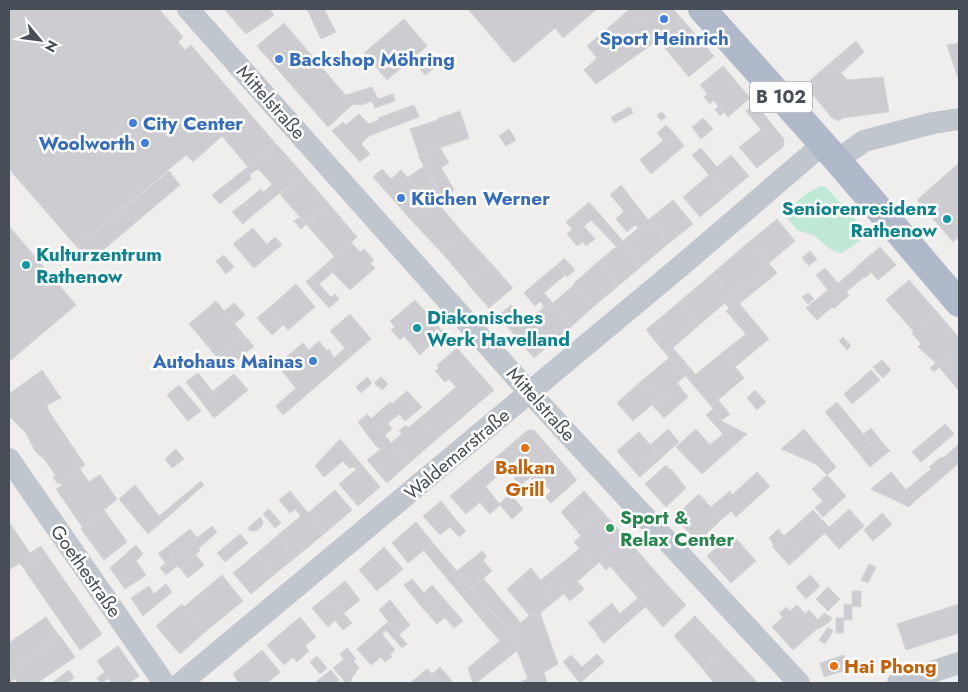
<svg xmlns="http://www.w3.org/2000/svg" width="968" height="692" font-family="Jost,sans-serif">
<rect width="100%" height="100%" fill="#f0eeed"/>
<path fill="#c0e9d5" d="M820,186L826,187L869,235L842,253L836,252L827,247L815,236L797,230L783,213L806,194Z"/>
<g fill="#ccccd1" stroke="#d2d3d8">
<path d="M9,9H159L183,37L178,42L184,49L185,50L191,45L276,144L248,167L222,136L193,162L186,155L77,247L9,169Z"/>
<path d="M224,9H269L274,15L246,34Z"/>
<path d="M307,9H324L336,32L321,39Z"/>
<path d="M468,9H597L563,38L555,28L514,63Z"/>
<path d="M630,9L658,40L596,84L584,70L597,58L587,46Z"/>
<path d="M630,9H673L682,19L658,40Z"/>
<path d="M404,19L427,46L387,80L364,53Z"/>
<path d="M682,19L714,56L689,77L658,40Z"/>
<path d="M284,23L353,104L328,127L257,46Z"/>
<path d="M856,41L864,52L840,74L830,63Z"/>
<path d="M959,43V78H958L947,45Z"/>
<path d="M428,52L438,65L425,75L415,62Z"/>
<path d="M830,63L848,80L883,77L889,112L842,118L839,121L832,118L805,85Z"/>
<path d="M723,66L750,98L728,117L700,85Z"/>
<path d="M372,87L378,99L361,105L353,104L346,95Z"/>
<path d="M708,93L714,100L710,104L704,97Z"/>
<path d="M393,94L395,101L375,108L372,101Z"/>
<path d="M755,103L784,139L783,147L757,168L739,147L761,130L746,111Z"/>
<path d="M414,105L419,117L384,130L378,118Z"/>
<path d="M719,106L724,112L720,116L715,109Z"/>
<path d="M630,107L633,113L614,123L611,117Z"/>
<path d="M460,111L469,138L419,155L410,129L438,120L437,119Z"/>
<path d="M662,112L666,117L661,121L657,115Z"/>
<path d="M359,114L369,124L379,120L384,130L369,136L361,144L370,154L360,162L332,131L343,122L346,125Z"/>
<path d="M703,118L713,129L701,139L692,127Z"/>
<path d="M666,125L673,132L663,140L657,133Z"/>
<path d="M509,129L516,140L506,146L499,136Z"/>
<path d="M673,132L684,146L651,174L640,160Z"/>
<path d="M276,144L303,174L270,201L264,192L272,184L258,169L250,174L251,179L244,170Z"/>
<path d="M440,148L449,163L441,167L454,190L443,198L418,156Z"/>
<path d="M701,148L717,167L731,155L749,176L726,195L692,155Z"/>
<path d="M959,163V240L957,238L953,242L917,200Z"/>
<path d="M424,166L433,182L422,189H418L408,177Z"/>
<path d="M382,169L391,179L382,187L373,177Z"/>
<path d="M244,170L251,179L220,204L212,195Z"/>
<path d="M401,170L418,189L409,198L421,213L410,219L382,187Z"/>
<path d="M169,171L180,185L89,262L77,247Z"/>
<path d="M303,174L329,204L306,224L280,194Z"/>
<path d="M709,175L726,195L700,217L683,197Z"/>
<path d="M433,182L443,198L421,213L409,198L418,189H422Z"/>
<path d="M621,185L648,220L638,228L635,225L627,232L616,219L624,211L610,195Z"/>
<path d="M261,189L270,201L254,214L244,203Z"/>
<path d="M673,200L693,224L668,244L648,220Z"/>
<path d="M437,202L463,233L441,252L410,219Z"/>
<path d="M589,202L623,241L616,246L591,220L584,226L574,215Z"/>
<path d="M244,203L254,214L243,224L232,212Z"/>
<path d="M329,204L357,237L335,257L306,224Z"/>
<path d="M574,215L595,239L586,246L566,222Z"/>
<path d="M300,217L306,224L301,229L294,221Z"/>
<path d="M777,219L795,241L769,263L750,241Z"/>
<path d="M648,220L668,244L643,265L623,241Z"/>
<path d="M9,226L76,305L11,360L9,357Z"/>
<path d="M253,228L273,252L254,268L233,244Z"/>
<path d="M572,229L583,242L577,246L567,234Z"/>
<path d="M463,233L490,262L467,282L441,252Z"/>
<path d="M275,237L282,245L273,252L267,244Z"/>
<path d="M623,241L643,265L618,286L598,262Z"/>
<path d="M750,241L770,265L733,296L713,273Z"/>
<path d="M351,242L360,252L364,249L374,260L370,263L375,268L350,290L325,265Z"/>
<path d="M880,247L896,265L878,280L871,272L865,278L856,267Z"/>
<path d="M810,251L817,259L809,266L802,258Z"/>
<path d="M224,255L234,267L226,274L216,261Z"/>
<path d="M564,258L575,270L567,277L557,265Z"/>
<path d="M490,262L513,288L489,308L466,282Z"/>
<path d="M598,262L618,286L593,307L573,284Z"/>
<path d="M325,265L332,273L319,284L331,297L335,294L339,299L329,308L306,282Z"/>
<path d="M557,265L565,275L544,293L535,283Z"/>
<path d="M770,265L777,273L739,304L733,296Z"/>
<path d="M825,268L838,283L829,291L816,275Z"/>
<path d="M856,268L864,277L846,292L849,295L840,303L829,291Z"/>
<path d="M713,273L733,296L699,325L679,302Z"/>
<path d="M909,280L937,312L914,332L886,300Z"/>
<path d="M535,283L551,301L544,307L540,301L535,306L524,293Z"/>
<path d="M296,284L315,307L288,330L269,308Z"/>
<path d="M574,285L593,307L572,326L553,303Z"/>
<path d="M828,290L840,303L834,309L832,307L817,320L806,308Z"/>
<path d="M808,293L814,299L808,304L802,297Z"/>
<path d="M733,296L769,339L735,367L723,352L746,334L726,311L729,308L725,303Z"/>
<path d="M415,300L443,332L420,355L404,336L400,340L391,330L395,327L390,321Z"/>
<path d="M216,301L244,335L217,357L189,324Z"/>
<path d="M551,301L572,326L534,358L498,316L511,305L522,317L524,315L529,320Z"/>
<path d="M679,302L699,325L666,354L646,330Z"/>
<path d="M234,303L245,315L235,323L224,311Z"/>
<path d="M269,308L283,325L272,335L257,318Z"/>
<path d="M937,312L959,338V350L934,372L930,368L936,363L918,347L921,344L912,333Z"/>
<path d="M350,314L371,339L283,415L276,406L296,388L277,365L303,343L309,350L319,341L327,351L329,349L334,358L345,348L330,331Z"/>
<path d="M244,335L254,346L227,369L217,357Z"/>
<path d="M843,337L851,346L847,350L839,341Z"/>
<path d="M457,348L494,390L437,439L419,419L456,387L449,379L445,382L435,371L439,368L437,365Z"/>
<path d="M673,348L696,375L689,380L666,354Z"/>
<path d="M959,350V391L939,367Z"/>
<path d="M723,352L744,378L711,406L689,380Z"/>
<path d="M669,358L685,376L662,396L638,384Z"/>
<path d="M882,360L891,370L883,378L873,367Z"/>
<path d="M42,370L61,398L47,405L48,410L85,465L58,484L53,477L56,476L45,460L35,451L26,433L9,416V394Z"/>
<path d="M871,370L880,380L852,404L844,394Z"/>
<path d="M198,373L213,392L201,401L186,382Z"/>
<path d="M234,374L248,390L214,418L201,401Z"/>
<path d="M367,377L372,383L361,393L356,387Z"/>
<path d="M381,377L388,384L382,390L374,383Z"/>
<path d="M677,383L688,397L664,418L652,405Z"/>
<path d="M638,384L662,396L633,421L617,403Z"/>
<path d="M179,385L201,411L188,421L167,395Z"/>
<path d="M755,390L766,402L757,410L747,398Z"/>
<path d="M407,391L422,407L415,413L401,396Z"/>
<path d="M401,396L415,413L405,421L399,414L388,423L392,429L385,435L371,419L390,402L392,404Z"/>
<path d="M718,400L730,414L722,420L711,406Z"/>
<path d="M837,402L882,457L870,467L825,412Z"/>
<path d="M713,409L722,420L721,421L747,434L702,474L676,447L696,429L710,445L723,434L706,415Z"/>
<path d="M367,414L385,435L391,443L381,449L376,446L358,422Z"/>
<path d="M419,419L437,439L408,464L391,443L402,434L399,431L406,425L408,428Z"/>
<path d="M945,424L954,434L921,462L912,452Z"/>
<path d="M871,428L885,446L878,452L864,434Z"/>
<path d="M668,429L679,442L640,477L636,473L658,454L650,445Z"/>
<path d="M804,429L836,467L827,475L816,464L781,449Z"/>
<path d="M528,430H534L549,447L526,467L518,458L485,487L475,475Z"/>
<path d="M639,432L658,454L636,473L617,451Z"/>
<path d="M340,439L362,465L356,470L355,467L349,468L343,461L324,477L315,466Z"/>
<path d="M391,443L408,464L387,483L367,460L381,449Z"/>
<path d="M959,444V463L915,501L906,490L931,469L929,467L941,457L943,458Z"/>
<path d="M885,446L890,451L882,457L878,452Z"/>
<path d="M549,447L577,480L551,503L545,497L551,491L545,485L541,489L530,477L520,486L514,478Z"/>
<path d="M176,449L184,459L172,468L165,459Z"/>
<path d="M362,465L380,487L358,506L339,484Z"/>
<path d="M666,465L670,470L671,469L686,488L666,507L645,484Z"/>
<path d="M80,469L89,482L100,475L117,499L83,528L56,489L62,485L60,482Z"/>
<path d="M757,472L770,486L736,517L731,511L722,519L711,507L730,491L732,495Z"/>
<path d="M891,472L915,501L909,507L871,489Z"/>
<path d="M475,475L491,493L466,514L450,496Z"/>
<path d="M827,475L846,496L823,517L815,508L823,501L812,489Z"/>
<path d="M201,481L204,485L163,521L159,516Z"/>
<path d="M135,485L163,521L148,534L119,499Z"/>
<path d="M335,490L352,510L325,533L308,513Z"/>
<path d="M290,491L325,533L296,557L278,535L301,516L295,509L290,513L279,500Z"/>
<path d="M584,491L601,510L577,531L561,512Z"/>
<path d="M491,493L500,505L490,514L480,503Z"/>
<path d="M510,494L523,509L512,519L499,504Z"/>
<path d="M699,494L722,519L698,542L674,517Z"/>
<path d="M441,501L457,521L440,535L423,516Z"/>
<path d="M269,509L281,523L275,528L263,514Z"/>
<path d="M849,509L864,526L839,549L824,532Z"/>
<path d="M104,510L127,542L104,560L81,529Z"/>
<path d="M601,510L626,538L595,566L574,542L581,536L577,531Z"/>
<path d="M813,510L830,528L801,555L784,536Z"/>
<path d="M882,513L892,524L873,541L864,530Z"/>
<path d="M260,517L263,521L262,526L256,531H250L248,528Z"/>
<path d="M457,521L466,531L459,537L450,527Z"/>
<path d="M9,522L30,553L41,546L46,554L24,569L20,563L9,570Z"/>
<path d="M416,522L433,543L408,563L392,543Z"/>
<path d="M212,526L217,532L198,549L192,542Z"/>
<path d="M190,529L197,538L166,563L158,554Z"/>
<path d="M778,529L784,536L774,545L769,538Z"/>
<path d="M240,534L248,543L225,562L217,553Z"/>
<path d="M732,534L756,561L731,583L707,556Z"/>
<path d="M278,535L296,557L275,574L257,553Z"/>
<path d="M784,536L801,555L789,565L772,546Z"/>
<path d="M626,538L661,578L638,598L610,566L606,570L599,562Z"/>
<path d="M192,542L200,551L179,568L172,558Z"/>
<path d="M433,543L491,611L481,619L424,551Z"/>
<path d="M136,545L143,554L136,561L146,575L125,589L110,568Z"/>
<path d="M384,547L403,569L377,591L359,570Z"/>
<path d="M579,549L595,566L556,600L541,580Z"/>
<path d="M482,551L487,557L483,560L492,571L472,588L457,571Z"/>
<path d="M257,553L275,574L251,594L233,573Z"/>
<path d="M46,554L102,634L80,650L24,569Z"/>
<path d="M196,555L204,565L188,578L180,568Z"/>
<path d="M172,558L178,565L166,575L160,568Z"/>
<path d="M869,564L876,567L868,583L861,580Z"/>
<path d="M531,568L556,600L535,617L532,613L529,615L507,589Z"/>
<path d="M222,575L243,601L205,632L184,607Z"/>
<path d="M810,575L820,586L806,599L796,587Z"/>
<path d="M483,578L521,623L510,632L472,588Z"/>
<path d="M661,578L686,605L663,627L638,598Z"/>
<path d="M412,579L429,599L421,606L404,585Z"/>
<path d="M345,581L360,600L344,613L328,595Z"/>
<path d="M577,581L584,589L570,601L563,593Z"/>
<path d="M166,584L172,592L143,616L131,598L149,586L154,594Z"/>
<path d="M432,585L463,621L454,628L424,593Z"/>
<path d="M828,587L840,599L828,611L816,599Z"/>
<path d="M852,591H861V607L852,606Z"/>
<path d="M328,595L352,623L343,630L335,620L328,627L312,608Z"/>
<path d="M638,598L645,607L604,643L596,634Z"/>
<path d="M429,599L436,607L428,614L421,606Z"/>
<path d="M390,600L410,625L399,635L379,610Z"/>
<path d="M612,603L620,614L597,633L588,623Z"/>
<path d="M182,604L205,632L180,654L156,626Z"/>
<path d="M844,604L852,605V620H844Z"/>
<path d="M959,604V633L906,650L897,624Z"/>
<path d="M797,605L818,628L793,650L772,627Z"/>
<path d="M436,607L445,617L437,624L428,614Z"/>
<path d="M787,607L790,611L783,618L779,613Z"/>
<path d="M809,610L819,621L814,625L805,614Z"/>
<path d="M491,611L510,632L500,641L481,619Z"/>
<path d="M532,613L535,617L540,613L558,664L544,672L547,683H523L522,681L528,679L510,632Z"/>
<path d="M824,613L832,618L829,622L819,629L814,625Z"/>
<path d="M695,616L726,649L703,669L674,636Z"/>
<path d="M46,617L59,636L10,671L9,643Z"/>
<path d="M300,617L316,637L305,646L309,651L297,662L293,657L284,665L267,645Z"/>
<path d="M836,618H844L843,633H836Z"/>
<path d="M388,622L407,644L402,648L386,630L382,634L395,650L390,654L392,657L385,662L381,657L371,665L357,649Z"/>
<path d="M828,627L833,631L825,644L819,640Z"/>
<path d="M510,632L518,650L476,683H473L468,668Z"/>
<path d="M60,636L75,657L37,683H18L10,671Z"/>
<path d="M118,646L139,676L129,683H112L109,678L101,683L97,678L105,672L97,661Z"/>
<path d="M347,648L356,659L353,660L359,668L355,672L340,654Z"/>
<path d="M726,649L758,683H714L703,669Z"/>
<path d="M262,650L280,672L267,683H239L233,674Z"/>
<path d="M597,654L604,662L580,683L563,662L571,655L582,667Z"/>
<path d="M844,655L849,669L824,677L820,663Z"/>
<path d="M317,656L327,668L320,674L310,662Z"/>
<path d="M344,659L356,673L351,678L352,680L348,683H346L333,668Z"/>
<path d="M440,667L452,681L449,683H440L432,674Z"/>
<path d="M427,669L432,674L421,683H410Z"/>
<path d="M9,670L15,679L9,683Z"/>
<path d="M69,670L74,678L66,683H52Z"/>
<path d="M331,670L339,680L335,683H327L322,677Z"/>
<path d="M432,674L440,683H421Z"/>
<path d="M322,677L327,683H315Z"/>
</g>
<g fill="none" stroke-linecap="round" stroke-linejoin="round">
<g stroke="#c0c6ce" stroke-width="22">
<path d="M188,9L530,393L799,683"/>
<path d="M837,160L864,141L933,123L959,119"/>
<path d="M9,459L164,683"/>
<path d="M181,683L682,265L823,144"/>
<path d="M898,683L959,663"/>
</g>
<path stroke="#b0b9c9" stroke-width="28" d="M702,9L837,160L959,303"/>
</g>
<g fill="#3f7fe0" stroke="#fff" stroke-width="2">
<circle cx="664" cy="19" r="5"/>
<circle cx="279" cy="59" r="5"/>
<circle cx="133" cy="123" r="5"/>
<circle cx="145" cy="143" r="5"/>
<circle cx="401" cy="198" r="5"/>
<circle cx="313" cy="361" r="5"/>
</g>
<g fill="#0f9aa8" stroke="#fff" stroke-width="2">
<circle cx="947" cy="219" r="5"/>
<circle cx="26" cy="265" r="5"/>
<circle cx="417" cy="328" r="5"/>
</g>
<g fill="#e8710a" stroke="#fff" stroke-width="2">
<circle cx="525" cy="448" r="5"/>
<circle cx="834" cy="666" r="5"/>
</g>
<circle fill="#2e9e5b" stroke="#fff" stroke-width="2" cx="610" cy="528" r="5"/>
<g text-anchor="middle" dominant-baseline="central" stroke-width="5" stroke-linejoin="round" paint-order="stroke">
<rect fill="#fff" stroke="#7f838a" stroke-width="1" x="750" y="81.5" width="62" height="31" rx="4"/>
<g font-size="18" font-weight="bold" fill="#484e58">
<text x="781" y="97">B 102</text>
</g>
<g font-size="19" font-weight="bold" fill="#366cbe" stroke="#fff" text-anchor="start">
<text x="664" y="38" text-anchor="middle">Sport Heinrich</text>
<text x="289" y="59">Backshop Möhring</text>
<text x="143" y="123">City Center</text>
<text x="135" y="143" text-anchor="end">Woolworth</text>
<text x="411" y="198">Küchen Werner</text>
<text x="303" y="361" text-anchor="end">Autohaus Mainas</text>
</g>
<g font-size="19" fill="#484e58" stroke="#fff">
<text transform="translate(271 102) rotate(48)">Mittelstraße</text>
<text transform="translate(541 404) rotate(48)">Mittelstraße</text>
<text transform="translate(457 454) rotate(-40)">Waldemarstraße</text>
<text transform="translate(86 571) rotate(55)">Goethestraße</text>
</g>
<g font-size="19" font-weight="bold" fill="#0d838f" stroke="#fff" text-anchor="start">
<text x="937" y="208" text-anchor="end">Seniorenresidenz<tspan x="937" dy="22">Rathenow</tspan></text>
<text x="36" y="254">Kulturzentrum<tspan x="36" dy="22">Rathenow</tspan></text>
<text x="427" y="317">Diakonisches<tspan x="427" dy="22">Werk Havelland</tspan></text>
</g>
<g font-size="19" font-weight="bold" fill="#c56008" stroke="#fff">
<text x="525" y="467">Balkan<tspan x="525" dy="22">Grill</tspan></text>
<text x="844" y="666" text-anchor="start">Hai Phong</text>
</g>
<g font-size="19" font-weight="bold" fill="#27864d" stroke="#fff" text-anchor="start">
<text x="620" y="517">Sport &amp;<tspan x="620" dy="22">Relax Center</tspan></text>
</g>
</g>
<rect width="968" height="692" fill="none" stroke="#484e58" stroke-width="20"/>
<g transform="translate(40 40) rotate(119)" stroke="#ffffff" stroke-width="4" paint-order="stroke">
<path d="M0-4L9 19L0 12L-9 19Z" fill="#484e58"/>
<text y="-8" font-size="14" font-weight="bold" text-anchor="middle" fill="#484e58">N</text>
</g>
</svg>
